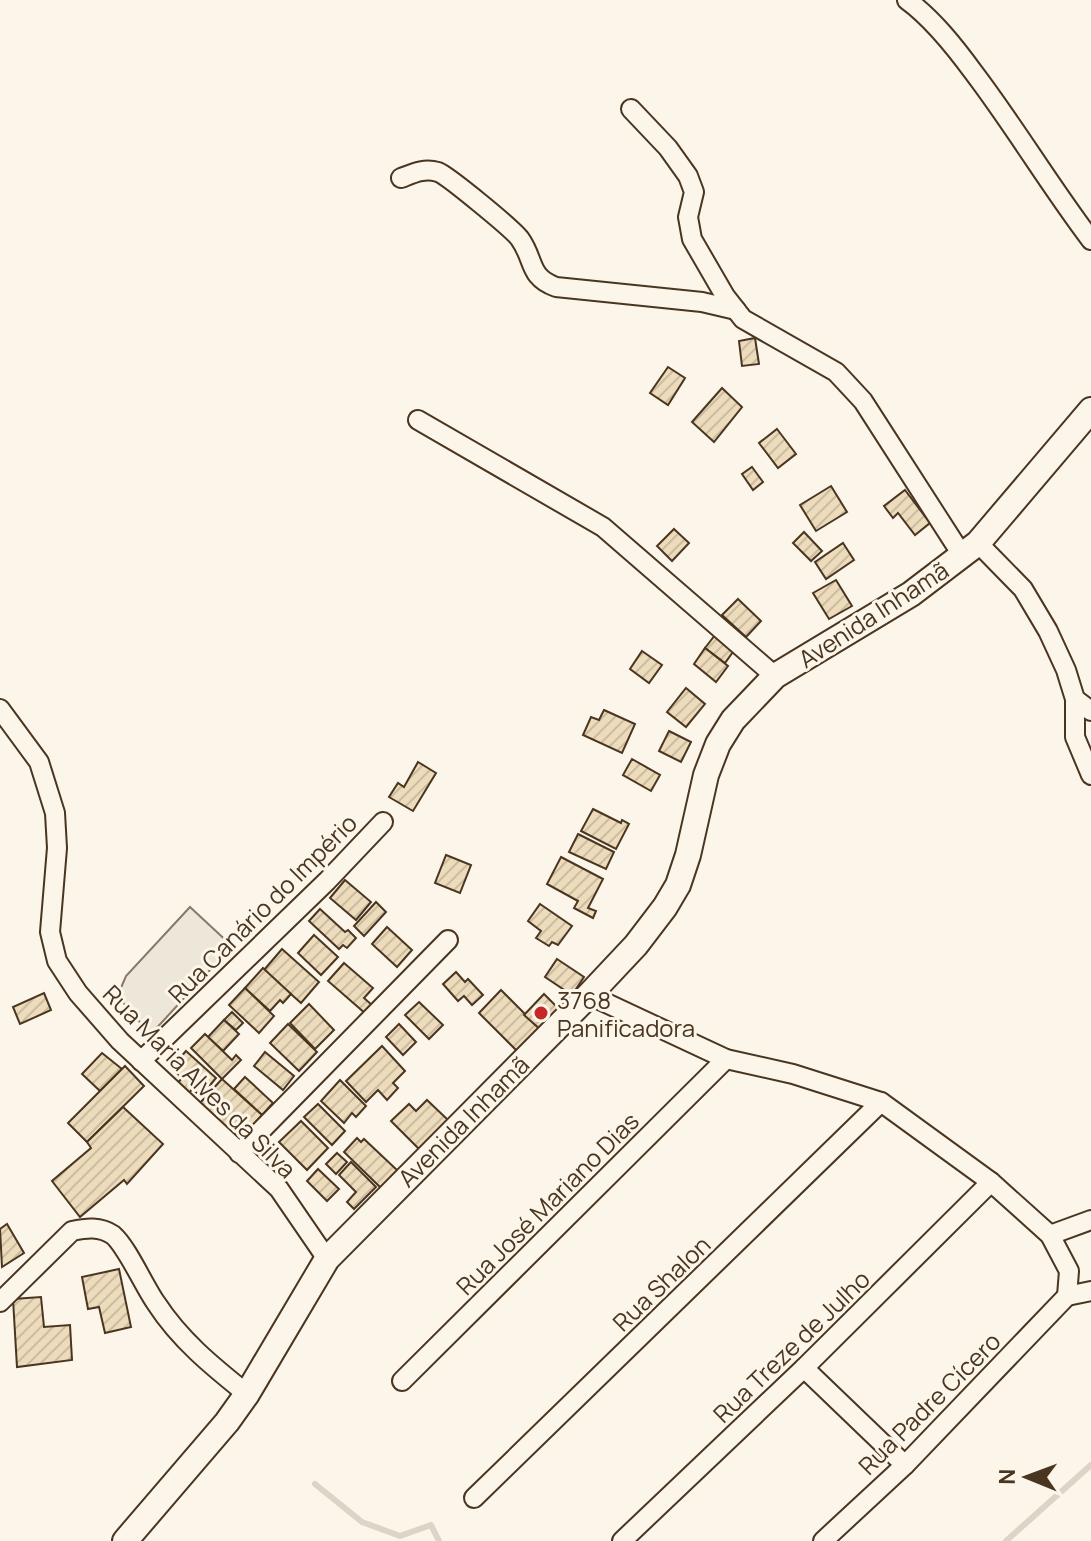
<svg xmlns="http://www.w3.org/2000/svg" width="1091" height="1541" font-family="Manrope,sans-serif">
<defs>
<pattern id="building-hatch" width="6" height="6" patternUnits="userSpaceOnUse" patternTransform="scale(2)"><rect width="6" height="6" fill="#ecdcbc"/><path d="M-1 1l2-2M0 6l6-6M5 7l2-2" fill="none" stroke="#ccbda1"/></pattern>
</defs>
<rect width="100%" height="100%" fill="#fbf6e9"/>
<path fill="#ede7d9" stroke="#887966" stroke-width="2" d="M190,907L232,946L152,1033L130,1013L121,999L120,990L126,976Z"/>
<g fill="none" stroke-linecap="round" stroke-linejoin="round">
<g stroke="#dcd4c6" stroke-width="6">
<path d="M315,1484L362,1522L400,1536L431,1525L439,1541"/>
<path d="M1006,1541L1091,1465"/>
</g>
</g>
<g fill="url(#building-hatch)" stroke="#4a3520" stroke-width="2">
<path d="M755,338L759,364L742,366L739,341Z"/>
<path d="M668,367L685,378L668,405L650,393Z"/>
<path d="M722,388L742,407L714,442L692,422Z"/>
<path d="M777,429L796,454L778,468L759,443Z"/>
<path d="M752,467L763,482L753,490L742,474Z"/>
<path d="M831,486L847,512L816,531L800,505Z"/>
<path d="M905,490L930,523L915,535L898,513L893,518L884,506Z"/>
<path d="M674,529L689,543L672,561L657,546Z"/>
<path d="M804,532L822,551L811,561L793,543Z"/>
<path d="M843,543L854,560L826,579L815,562Z"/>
<path d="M836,580L852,606L829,619L813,593Z"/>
<path d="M738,599L761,621L746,637L722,615Z"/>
<path d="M715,635L735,649L725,663L705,648Z"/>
<path d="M705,648L728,666L716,682L694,664Z"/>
<path d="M642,651L662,665L649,683L630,669Z"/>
<path d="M686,688L705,704L686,727L667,712Z"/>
<path d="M604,710L635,724L622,753L583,735L591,717L599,720Z"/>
<path d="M669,731L691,742L681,762L659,751Z"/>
<path d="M632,759L660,775L651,791L623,775Z"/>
<path d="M418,762L436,773L413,811L389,797L398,783L404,787Z"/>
<path d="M593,809L621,823L622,820L629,824L616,849L581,831Z"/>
<path d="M578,834L614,852L606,869L569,852Z"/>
<path d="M446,855L471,865L460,893L435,883Z"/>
<path d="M561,857L603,879L588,908L596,911L593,918L574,908L578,901L547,884Z"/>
<path d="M345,880L371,902L356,920L330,898Z"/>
<path d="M376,902L386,912L364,936L354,926Z"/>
<path d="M540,904L572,926L558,945L552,942L549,946L536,938L541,931L528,921Z"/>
<path d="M320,909L345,932L348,930L356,938L347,948L343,945L339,949L309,921Z"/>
<path d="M387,927L412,950L397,967L372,944Z"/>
<path d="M314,935L338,957L321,975L298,953Z"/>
<path d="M282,949L319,982L301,1003L264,970Z"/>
<path d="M557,959L584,977L572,995L545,977Z"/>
<path d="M344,963L373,988L364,998L373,1006L366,1014L328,981Z"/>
<path d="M263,968L291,994L283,1003L280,1000L270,1011L245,988Z"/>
<path d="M456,972L465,982L468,979L483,995L472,1005L464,996L458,1001L443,984Z"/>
<path d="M245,988L274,1016L259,1033L229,1005Z"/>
<path d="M501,990L541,1030L519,1053L479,1013Z"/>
<path d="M44,993L51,1010L20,1024L13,1007Z"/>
<path d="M544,994L560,1010L541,1030L524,1015Z"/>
<path d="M419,1002L443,1025L429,1039L405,1015Z"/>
<path d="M309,1004L334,1030L315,1049L290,1023Z"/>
<path d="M232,1012L243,1023L236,1030L224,1020Z"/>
<path d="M224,1020L239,1034L223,1051L208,1037Z"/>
<path d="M288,1024L317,1052L299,1071L270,1043Z"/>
<path d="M399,1024L416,1042L403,1055L386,1037Z"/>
<path d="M205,1034L232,1060L236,1055L241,1060L222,1079L191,1048Z"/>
<path d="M382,1046L405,1071L393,1083L398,1088L387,1100L378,1090L366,1102L346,1081Z"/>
<path d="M186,1051L216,1078L201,1096L192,1089L188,1095L176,1085L182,1078L171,1068Z"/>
<path d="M265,1052L294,1076L283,1090L254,1066Z"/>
<path d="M102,1053L122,1069L100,1091L82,1074Z"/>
<path d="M125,1066L144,1086L87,1142L68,1123Z"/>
<path d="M245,1077L273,1103L262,1115L234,1089Z"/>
<path d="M222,1079L262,1115L239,1140L200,1103Z"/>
<path d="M340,1080L366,1106L356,1117L352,1113L344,1123L321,1101Z"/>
<path d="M427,1100L448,1120L419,1149L391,1121L409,1104L416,1111Z"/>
<path d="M318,1104L345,1131L332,1145L304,1117Z"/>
<path d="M123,1107L163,1144L127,1184L124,1180L80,1217L52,1181L91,1148L87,1142Z"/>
<path d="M301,1121L328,1148L307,1170L279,1142Z"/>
<path d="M357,1138L361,1142L364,1139L398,1171L381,1188L344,1152Z"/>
<path d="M337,1153L347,1162L336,1174L326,1164Z"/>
<path d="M351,1162L376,1187L354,1209L347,1202L356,1192L339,1175Z"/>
<path d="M318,1169L339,1189L327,1201L307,1181Z"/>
<path d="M7,1224L24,1253L2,1267L0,1229Z"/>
<path d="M119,1269L131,1327L105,1333L99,1307L88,1309L82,1277Z"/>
<path d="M41,1297L44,1327L70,1325L72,1360L17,1367L13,1299Z"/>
</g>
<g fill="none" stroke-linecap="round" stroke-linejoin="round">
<g stroke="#4a3520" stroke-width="22">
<g id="street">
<path d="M907,0C933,19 955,47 974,73C1015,127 1050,186 1091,240"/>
<path d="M631,109L668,148L688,176L694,192L688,217L692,239L725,296L743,319L836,372L863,401L962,555"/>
<path d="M401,178C414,173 424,168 438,172C447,175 514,230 520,239C535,260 528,277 556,287L702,302L736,310"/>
<path d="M418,420L603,527L775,676"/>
<path d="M978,543L1023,589L1048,631L1066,670L1075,699L1091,711"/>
<path d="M1075,699V737L1091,775"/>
<path d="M0,709L39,762L55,813L57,848L50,932L57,961L78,993L120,1041L279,1189L327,1259"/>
<path d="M589,995L726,1059L793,1074L881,1102L991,1182L1050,1235L1069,1271L1067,1296"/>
<path d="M141,1061L327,881L383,822"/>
<path d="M239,1153L448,940"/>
<path d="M1050,1235L1091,1220"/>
<path d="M1067,1296L1091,1291"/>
<path d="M0,1302L72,1231C86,1228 100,1226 113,1235C127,1247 144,1286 156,1303C180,1340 212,1366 247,1394"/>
<path d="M804,1368L905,1465"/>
<path d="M402,1381L726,1059"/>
<path d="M474,1498L881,1102"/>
<path d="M622,1541L804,1368L991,1182"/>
<path d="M823,1541L905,1465L1067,1296"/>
</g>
</g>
<g stroke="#4a3520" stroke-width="28">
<path id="secondary" d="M125,1541L227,1422L247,1394L327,1259L589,995L636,945L665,907L678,885L688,855L706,775L718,744L733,720L775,676L911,594L978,543L1091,410"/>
</g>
<use href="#street" stroke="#fbf6e9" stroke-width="18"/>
<use href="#secondary" stroke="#fbf6e9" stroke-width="24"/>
</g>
<circle fill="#c62828" stroke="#fbf6e9" stroke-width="3" cx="541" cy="1013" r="8"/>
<g text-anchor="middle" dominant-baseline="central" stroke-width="6" stroke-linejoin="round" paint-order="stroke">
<g font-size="24" fill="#4a3520" stroke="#fbf6e9">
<text transform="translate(873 614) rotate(-33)">Avenida Inhamã</text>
<text transform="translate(262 908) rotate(-45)">Rua Canário do Império</text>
<text transform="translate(200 1081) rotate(45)">Rua Maria Alves da Silva</text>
<text transform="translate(463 1121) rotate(-45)">Avenida Inhamã</text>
<text transform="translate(547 1203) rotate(-45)">Rua José Mariano Dias</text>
<text transform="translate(661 1283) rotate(-44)">Rua Shalon</text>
<text transform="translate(791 1346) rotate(-44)">Rua Treze de Julho</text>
<text transform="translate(929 1403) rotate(-45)">Rua Padre Cícero</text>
</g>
<g font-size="24" fill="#4a3520" stroke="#fbf6e9" text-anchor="start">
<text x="557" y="999">3768<tspan x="557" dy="28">Panificadora</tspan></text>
</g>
</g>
<g transform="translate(1027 1477) rotate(271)" stroke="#fbf6e9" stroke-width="6" paint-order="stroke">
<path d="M0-6L14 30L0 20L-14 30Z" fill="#4a3520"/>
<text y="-12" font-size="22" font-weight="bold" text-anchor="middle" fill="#4a3520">N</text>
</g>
</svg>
